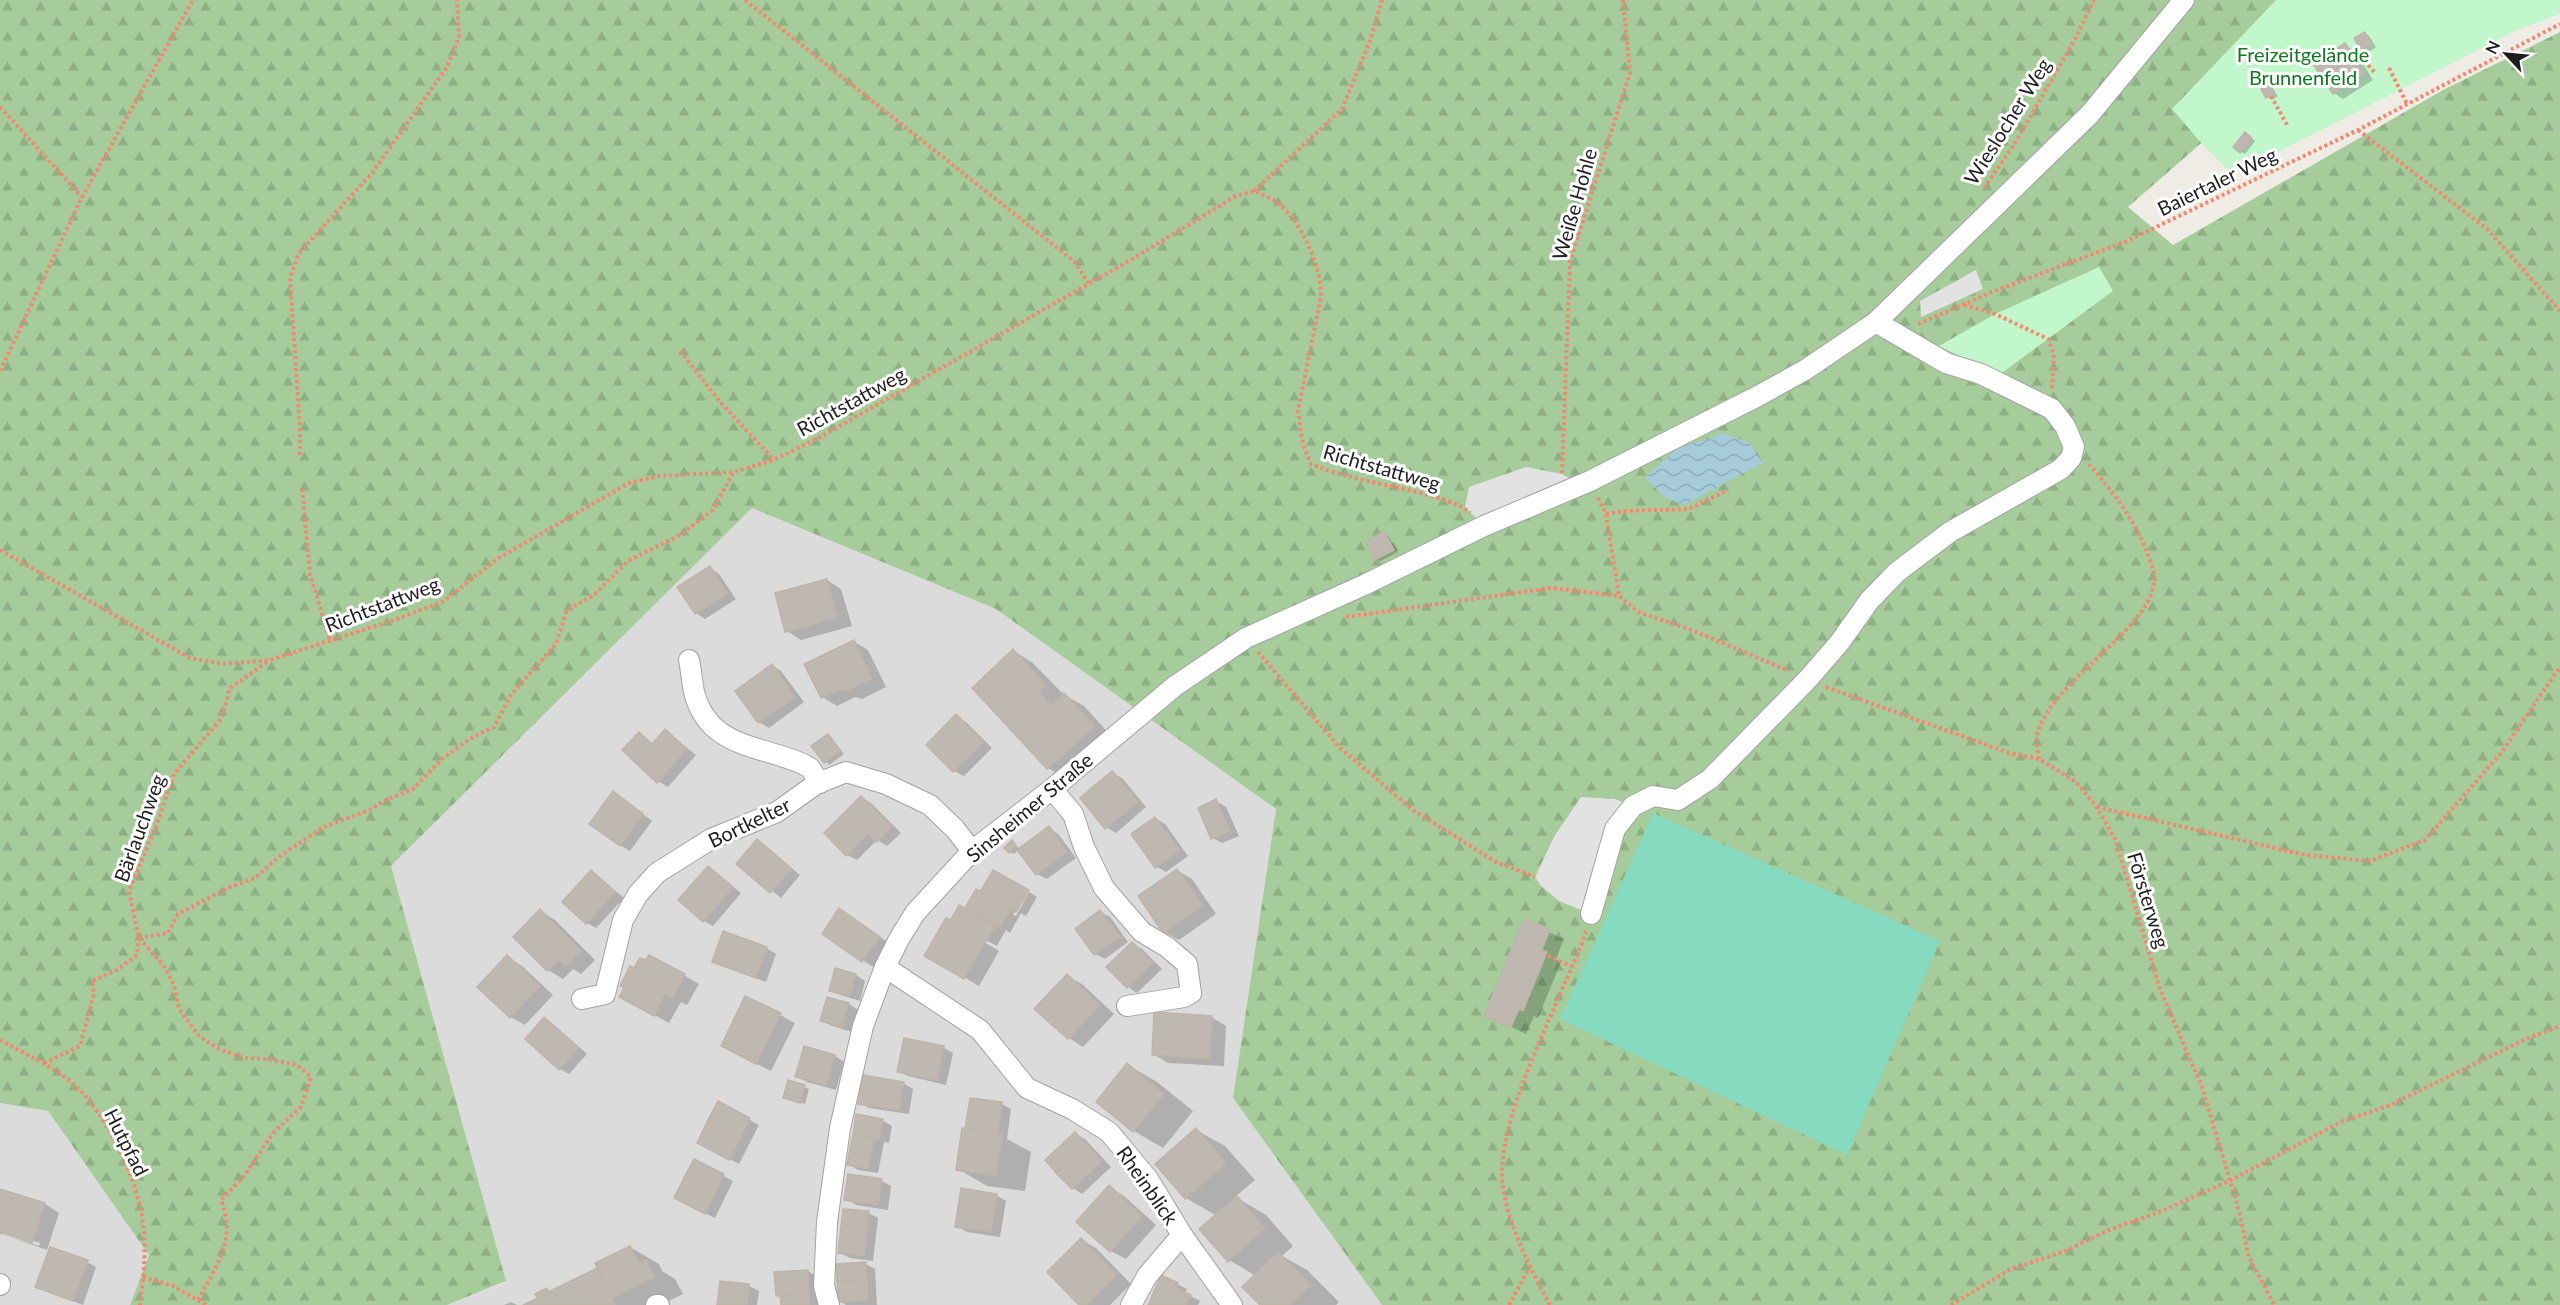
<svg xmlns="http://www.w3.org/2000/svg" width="2560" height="1305" font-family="Lato,sans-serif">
<defs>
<pattern id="forest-firs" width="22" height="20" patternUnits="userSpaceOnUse" patternTransform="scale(1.5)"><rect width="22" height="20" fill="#a5cc9a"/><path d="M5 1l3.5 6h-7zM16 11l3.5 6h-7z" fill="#8eaf84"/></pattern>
<pattern id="water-waves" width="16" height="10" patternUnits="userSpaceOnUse" patternTransform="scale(1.5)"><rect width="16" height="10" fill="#a6cbda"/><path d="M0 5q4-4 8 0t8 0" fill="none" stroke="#8eaebb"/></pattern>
</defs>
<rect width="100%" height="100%" fill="#eeece4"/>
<g fill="#dcdbdb">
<path d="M752,508L996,609L1276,809L1233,1098L1382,1305H447L506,1282L391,866Z"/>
<path d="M0,1103L48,1111L149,1255L130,1305H0Z"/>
</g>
<path fill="url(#forest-firs)" d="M0,0H2365L2128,207L2173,245L2443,90L2560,32V1305H1382L1233,1098L1276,809L996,609L752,508L391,866L506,1281L447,1305H130L149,1255L48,1111L0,1103Z"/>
<g fill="#c2f7cb">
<path d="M2276,0H2560V14L2517,30L2233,175L2203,145L2172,109Z"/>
<path d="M2099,267L2113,291L1999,375L1939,346L1995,314Z"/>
</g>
<path fill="#85dac0" d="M1653,813L1940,941L1847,1155L1560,1019Z"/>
<g fill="#e2e2e2">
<path d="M1976,270L1983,289L1921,317L1920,301Z"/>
<path d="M1526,467L1562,474L1581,485L1484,526L1465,507L1469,487Z"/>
<path d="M1581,797L1615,799L1633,806L1591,914L1559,901L1541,886L1535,877L1555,835Z"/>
</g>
<path fill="url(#water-waves)" d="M1724,433L1750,443L1762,463L1684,505L1664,497L1645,478L1677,449Z"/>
<g fill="#0003" fill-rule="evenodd">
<path d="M2365,33L2369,36L2376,47L2367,53L2362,50L2356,39Z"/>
<path d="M2345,45L2355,51L2373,80L2343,99L2334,93Z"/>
<path d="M2270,86L2278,96L2272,100L2268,97Z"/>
<path d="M2249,136L2255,141L2245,154L2240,151Z"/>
<path d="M1384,533L1388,536L1398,552L1381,561L1377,559Z"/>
<path d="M710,568L719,574L736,599L705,619L696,613Z"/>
<path d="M827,580L841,589L852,626L801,640L787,631Z"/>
<path d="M853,641L868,650L886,687L862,699L855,697L837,706L822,697Z"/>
<path d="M1014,651L1033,663L1064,695L1084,706L1113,738L1068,780L1048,768L974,688Z"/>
<path d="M772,665L781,671L804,702L769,728L759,722L737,691Z"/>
<path d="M956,716L966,722L992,748L964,776L954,771L928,745Z"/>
<path d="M665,731L696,755L668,787L658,781L639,734L654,744Z"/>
<path d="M828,736L844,754L829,765L814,747Z"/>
<path d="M1112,773L1122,778L1146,807L1116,833L1106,827Z"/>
<path d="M861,797L871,803L901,833L887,846L877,840L857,860L847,855Z"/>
<path d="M623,799L652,821L630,851L620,845Z"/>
<path d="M1216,801L1226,807L1239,836L1222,843L1213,838Z"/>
<path d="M1155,818L1165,824L1188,856L1166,872L1157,867Z"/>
<path d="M1049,828L1058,834L1076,858L1047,879L1037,874L1019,849L1014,854L1010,852L1012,842L1020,849Z"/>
<path d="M758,841L800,875L781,898L738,863Z"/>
<path d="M709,868L741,893L713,926L704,921Z"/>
<path d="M592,871L624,898L596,928L587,923Z"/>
<path d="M1178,871L1192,879L1216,914L1179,940L1164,932Z"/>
<path d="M976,891L981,894L1027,891L1013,915L1016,916L1029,892L1037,897L1026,916L1021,913L1010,933L1006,930L997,946L975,934L974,936L999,951L979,986L926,955L950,923L965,910Z"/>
<path d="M540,911L555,920L595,960L581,974L573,969L563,979L548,970L515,937Z"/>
<path d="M1100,912L1110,917L1128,942L1105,959L1095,954Z"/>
<path d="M849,916L889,943L873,967L824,934Z"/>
<path d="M1524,921L1564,939L1556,959L1561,962L1538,1018L1534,1016L1526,1034L1486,1015Z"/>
<path d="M1132,944L1142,949L1162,969L1137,993L1128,987Z"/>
<path d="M766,948L776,954L766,982L714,962Z"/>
<path d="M507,957L522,966L553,995L525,1025L511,1017Z"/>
<path d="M836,970L856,975L865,981L860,1001L840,995L831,990Z"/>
<path d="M684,975L699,984L687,1005L681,1002L669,1023L621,997Z"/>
<path d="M1067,976L1082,984L1114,1014L1083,1047L1069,1038Z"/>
<path d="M849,1004L858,1010L852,1032L832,1026L822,1021Z"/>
<path d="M780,1015L795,1023L771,1071L737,1054Z"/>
<path d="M1211,1017L1226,1026L1224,1066L1168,1063L1153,1054Z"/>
<path d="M545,1019L554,1025L587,1054L569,1074L560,1069Z"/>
<path d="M805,1048L835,1056L844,1062L836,1090L807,1082L797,1076Z"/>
<path d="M944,1048L953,1053L946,1085L908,1076L899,1071Z"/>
<path d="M1128,1065L1157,1082L1193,1111L1163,1148L1134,1131L1099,1101Z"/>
<path d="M789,1082L809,1089L805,1104L789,1099Z"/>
<path d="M903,1083L913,1089L909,1114L869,1108L860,1103Z"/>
<path d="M719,1103L759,1125L739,1164L708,1148Z"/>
<path d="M1002,1104L1011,1109L1007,1139L1031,1152L1025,1191L987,1186L958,1169Z"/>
<path d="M882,1120L892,1126L889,1143L884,1142L878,1173L858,1170L849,1164Z"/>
<path d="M1196,1130L1225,1146L1255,1180L1235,1197L1266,1215L1293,1246L1282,1256L1307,1270L1339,1302L1336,1305H1262L1256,1276L1229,1260L1217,1216L1186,1198Z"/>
<path d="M1075,1134L1085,1139L1111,1167L1082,1194L1073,1188Z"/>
<path d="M694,1161L733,1181L715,1218L685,1203Z"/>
<path d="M849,1176L882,1181L891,1186L888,1210L856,1205L846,1199Z"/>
<path d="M1109,1187L1124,1196L1156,1225L1126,1259L1111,1251L1078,1222Z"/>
<path d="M0,1192L45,1204L59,1213L47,1250L0,1234ZM2,1231L40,1243L39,1246L2,1235Z"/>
<path d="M996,1195L1006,1201L1000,1237L967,1232L957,1226Z"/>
<path d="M868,1213L878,1218L873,1261L850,1258L840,1253Z"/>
<path d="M1082,1240L1096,1248L1131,1284L1110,1305H1081Z"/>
<path d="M630,1247L659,1264L662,1271L675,1279L683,1294L661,1305H526L540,1298L547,1290L551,1293L599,1269Z"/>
<path d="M87,1262L96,1267L83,1305L37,1287Z"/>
<path d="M865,1264L875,1269L877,1305H846L840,1301Z"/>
<path d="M808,1271L817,1277L819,1305H782V1298L777,1295Z"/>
<path d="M721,1283L749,1286L759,1291L757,1305H719Z"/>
<path d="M1177,1284L1187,1289L1185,1293L1200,1301L1198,1305H1150Z"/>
<path d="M511,1302L517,1305H504Z"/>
</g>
<g fill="#bfb8b1" stroke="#bfb4a7" stroke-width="1.5">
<path d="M2365,32L2372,45L2361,51L2354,38Z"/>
<path d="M2345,43L2365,74L2333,94L2313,64Z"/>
<path d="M2270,84L2275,93L2266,98L2261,89Z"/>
<path d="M2245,132L2252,138L2240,153L2233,147Z"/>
<path d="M1384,531L1394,550L1375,560L1366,542Z"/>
<path d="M710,566L727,594L695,614L677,587Z"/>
<path d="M827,579L837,618L785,632L775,593Z"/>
<path d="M854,640L872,679L846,691L839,689L821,698L804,664Z"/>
<path d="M1013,649L1046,685L1039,692L1051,705L1064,693L1095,726L1047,769L972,688Z"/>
<path d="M772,664L795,697L758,723L735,691Z"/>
<path d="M956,714L984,742L953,772L926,745Z"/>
<path d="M665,729L687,749L657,783L622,750L639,732L652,744Z"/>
<path d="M828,734L841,751L824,763L811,746Z"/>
<path d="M1112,771L1138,801L1121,816L1095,785Z"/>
<path d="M1095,785L1121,816L1105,829L1080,798Z"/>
<path d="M613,791L643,814L620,846L589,824Z"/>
<path d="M861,796L892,826L877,842L868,834L846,856L824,833Z"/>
<path d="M1216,799L1230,831L1211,839L1198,808Z"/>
<path d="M1155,817L1180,850L1155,868L1131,834Z"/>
<path d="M1049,826L1067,852L1036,875L1017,850Z"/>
<path d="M757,839L792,869L770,893L736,864Z"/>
<path d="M1012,840L1016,846L1009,853L1004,848Z"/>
<path d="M708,866L733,887L703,922L678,900Z"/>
<path d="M1177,869L1203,905L1163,933L1138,896Z"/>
<path d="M591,870L615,892L586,924L562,902Z"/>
<path d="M993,870L1029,890L1016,912L980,892Z"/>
<path d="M976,889L1011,909L1000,928L965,908Z"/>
<path d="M959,905L995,926L986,942L950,921Z"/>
<path d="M839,908L880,937L862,962L822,934Z"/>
<path d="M540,909L581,951L565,967L559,960L547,971L513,937Z"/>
<path d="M1100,910L1120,936L1094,955L1075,929Z"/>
<path d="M946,918L985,941L964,979L924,956Z"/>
<path d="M1524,919L1550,929L1542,950L1547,952L1523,1011L1519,1009L1511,1027L1484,1016Z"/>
<path d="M723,931L767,947L756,978L712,962Z"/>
<path d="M1132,942L1153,963L1127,988L1106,967Z"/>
<path d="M507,955L540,986L510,1018L477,987Z"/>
<path d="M649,955L685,974L672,998L665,994L654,1016L619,997L624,988L620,986L630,966L634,968L640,958L646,960Z"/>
<path d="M835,968L856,974L850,996L829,991Z"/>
<path d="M1067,974L1100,1005L1068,1039L1034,1009Z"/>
<path d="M745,996L781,1013L756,1064L721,1046Z"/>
<path d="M827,997L849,1003L842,1027L820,1021Z"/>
<path d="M1154,1012L1212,1016L1209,1059L1152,1055Z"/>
<path d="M544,1017L579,1048L559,1070L525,1039Z"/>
<path d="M904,1038L944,1046L937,1080L897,1072Z"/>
<path d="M804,1046L835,1055L827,1085L795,1077Z"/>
<path d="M1127,1063L1164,1094L1133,1132L1096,1102Z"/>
<path d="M863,1075L904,1082L899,1110L858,1104Z"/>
<path d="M788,1080L805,1085L800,1103L783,1098Z"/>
<path d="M970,1098L1002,1102L998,1134L965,1129Z"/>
<path d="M718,1101L750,1118L740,1139L707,1122Z"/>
<path d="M856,1114L883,1119L879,1139L853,1134Z"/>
<path d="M707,1122L740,1139L729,1160L697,1143Z"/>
<path d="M962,1128L1002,1134L996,1176L956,1170Z"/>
<path d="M1196,1128L1226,1163L1185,1199L1155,1164Z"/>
<path d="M1075,1132L1087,1145L1057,1174L1045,1160Z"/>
<path d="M853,1134L874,1138L868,1169L847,1165Z"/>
<path d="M1087,1145L1102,1161L1072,1189L1057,1174Z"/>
<path d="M694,1159L724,1174L715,1193L684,1178Z"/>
<path d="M848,1174L882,1179L878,1205L844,1200Z"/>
<path d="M684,1178L715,1193L705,1214L674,1198Z"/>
<path d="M1109,1185L1142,1216L1110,1252L1076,1222Z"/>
<path d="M961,1188L997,1194L991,1232L955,1227Z"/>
<path d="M0,1189L45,1203L32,1243L0,1232Z"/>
<path d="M1237,1196L1265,1228L1228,1262L1199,1229Z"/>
<path d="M843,1209L869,1211L864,1256L838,1253Z"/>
<path d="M1081,1238L1117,1275L1087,1305H1079L1047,1272Z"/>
<path d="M630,1246L639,1264L646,1260L655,1277L612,1298L595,1263Z"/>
<path d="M50,1247L88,1260L73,1301L35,1287Z"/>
<path d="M1278,1252L1311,1285L1290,1305H1260L1242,1287Z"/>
<path d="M866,1262L867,1280L837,1282L836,1264Z"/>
<path d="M597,1268L615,1305H555L548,1292Z"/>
<path d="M808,1270L809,1294L776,1296L774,1272Z"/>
<path d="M1161,1275L1178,1283L1176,1288L1168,1305H1148Z"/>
<path d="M867,1280L868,1300L838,1302L837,1282Z"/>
<path d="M720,1281L749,1284L747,1305H717Z"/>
<path d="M547,1288L555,1305H523L538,1298L535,1294Z"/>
<path d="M1176,1288L1191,1295L1186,1305H1168Z"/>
<path d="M809,1294L810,1305H781L780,1296Z"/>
</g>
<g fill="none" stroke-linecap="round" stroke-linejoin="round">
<g stroke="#a2a2a2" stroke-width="22">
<g id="minor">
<path d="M689,660C691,670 692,681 694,692C708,748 760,745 803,764L810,768L820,783"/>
<path d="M1052,789L1073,814L1084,847L1104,888L1142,932L1167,947L1187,964L1191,993L1184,997L1127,1006"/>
<path d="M1591,914L1615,829L1633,806L1653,796L1678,800L1710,779L1808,679L1840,642L1869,601L1897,572L1950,532L2061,469L2071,458L2074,447L2065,426L2052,409L1981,374L1946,363L1876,322"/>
<path d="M885,967L980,1030L1027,1088L1072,1109L1109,1132L1148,1179L1182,1235L1232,1305"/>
<path d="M582,999L605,994L623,920L638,894L657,873L711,839L777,812L816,784L846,772L886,784L930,805L955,829L972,851"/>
<path d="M0,1284V1285"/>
<path d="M656,1305H659"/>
<path d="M829,1305L824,1286L827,1222L840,1128L863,1026L885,967L899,939L915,913L972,851L1052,789L1175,686L1246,638L1364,585L1484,526L1590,481L1758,396L1805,370L1876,322L2090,114L2184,0"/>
<path d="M1131,1305L1147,1276L1182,1235"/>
</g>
</g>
<g stroke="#f4876f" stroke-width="4" stroke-dasharray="3 3" stroke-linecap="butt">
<path d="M745,0L1075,262L1088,283"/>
<path d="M2355,59L2360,56L2376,74"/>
<path d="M2389,68L2407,104"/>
<path d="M2271,96L2287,125"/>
<path d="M0,107L82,197"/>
<path d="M2358,130L2487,229L2560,311"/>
<path d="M1984,188L2015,143L2074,41L2094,0"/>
<path d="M1254,191L1342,109L1370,41L1382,0"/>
<path d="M1964,305L1995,314L2048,339L2054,354L2052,390"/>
<path d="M1918,324L1992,292L2127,241L2358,130L2560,24"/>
<path d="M680,351L721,403L774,460"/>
<path d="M0,371L82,197L193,0"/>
<path d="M300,455V430L290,278L299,253L372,173L447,67L459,37L457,0"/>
<path d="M1562,473L1570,262L1630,73L1623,0"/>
<path d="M302,489L310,574L330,640"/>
<path d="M1598,498L1606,514L1623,511L1688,509L1728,490"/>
<path d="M1606,514L1619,596"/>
<path d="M0,550L190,658L224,664L270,660L397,619L444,601L497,559L629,483L659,476L734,472L774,460L824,435L1134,258L1236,196L1254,191C1262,195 1272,198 1279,204C1302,222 1322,269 1321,297L1298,411L1303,445L1311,464C1318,466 1325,470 1333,472C1361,482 1454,495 1470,513"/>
<path d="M1346,617L1551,588L1619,596L1638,612L1689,629L1789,671"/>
<path d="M1258,652L1340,748L1413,810L1496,862L1535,877"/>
<path d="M1826,687L2009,753L2039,759L2076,782L2096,806L2115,839L2160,989L2202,1087L2239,1211L2249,1257L2274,1305"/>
<path d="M2039,759C2038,752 2036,742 2037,736C2049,679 2162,625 2154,573C2153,567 2150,561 2148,555C2135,520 2113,492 2089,464"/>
<path d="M2097,807L2305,855L2370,861L2425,840L2501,753L2560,667"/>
<path d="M139,938L168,933L178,914L230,887L255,878L280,856L324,827L372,809L383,801L413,789L443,758L473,737L494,727L511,695L556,644L567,610L594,595L628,561L680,535L713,510L733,473"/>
<path d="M1548,956L1571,966"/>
<path d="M0,1040C30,1057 65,1071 87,1098C116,1134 140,1186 144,1232C146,1256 143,1281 140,1305"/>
<path d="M44,1063L80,1046L94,994L92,981L117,970L137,955L139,938"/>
<path d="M143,1277L173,1286L206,1305"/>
<path d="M198,1300C216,1267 237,1239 221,1200L245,1175L273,1133L301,1107L311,1077L297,1065L268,1059L243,1058L219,1049L199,1036L179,1009L174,985L163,965L139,938L129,891L157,824L174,774L221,719L230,688L270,660"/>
<path d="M1509,1305L1530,1266"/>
<path d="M1550,1305C1530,1269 1500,1210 1502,1168C1505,1115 1537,1048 1558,999C1567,977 1579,954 1586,931"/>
<path d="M1951,1305L2009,1270L2065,1251L2111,1229L2162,1211L2229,1181L2341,1122L2388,1106L2526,1039L2560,1026"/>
</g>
<use href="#minor" stroke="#fff" stroke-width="20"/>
</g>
<g text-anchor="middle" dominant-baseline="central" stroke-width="6" stroke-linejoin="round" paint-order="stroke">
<g font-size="20" fill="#107820" stroke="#fff">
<text x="2303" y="54">Freizeitgelände<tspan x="2303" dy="23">Brunnenfeld</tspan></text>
</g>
<g font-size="20" fill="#1e1e1e" stroke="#fff">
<text transform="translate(2007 121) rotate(-58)">Wieslocher Weg</text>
<text transform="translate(2217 181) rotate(-26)">Baiertaler Weg</text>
<text transform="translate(1574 204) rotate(-74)">Weiße Hohle</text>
<text transform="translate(851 401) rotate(-29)">Richtstattweg</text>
<text transform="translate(1382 467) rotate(16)">Richtstattweg</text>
<text transform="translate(382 604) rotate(-21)">Richtstattweg</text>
<text transform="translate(1029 807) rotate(-40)">Sinsheimer Straße</text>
<text transform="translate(749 822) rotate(-26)">Bortkelter</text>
<text transform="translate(139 828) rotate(-70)">Bärlauchweg</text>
<text transform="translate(2149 900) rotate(73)">Försterweg</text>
<text transform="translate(127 1142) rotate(63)">Hutpfad</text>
<text transform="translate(1148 1185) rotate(55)">Rheinblick</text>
</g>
</g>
<g transform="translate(2506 54) rotate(296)" stroke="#ffffff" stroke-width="4.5" paint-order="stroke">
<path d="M0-4.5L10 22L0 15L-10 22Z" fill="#1e1e1e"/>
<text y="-9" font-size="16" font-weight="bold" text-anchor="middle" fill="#1e1e1e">N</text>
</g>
</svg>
